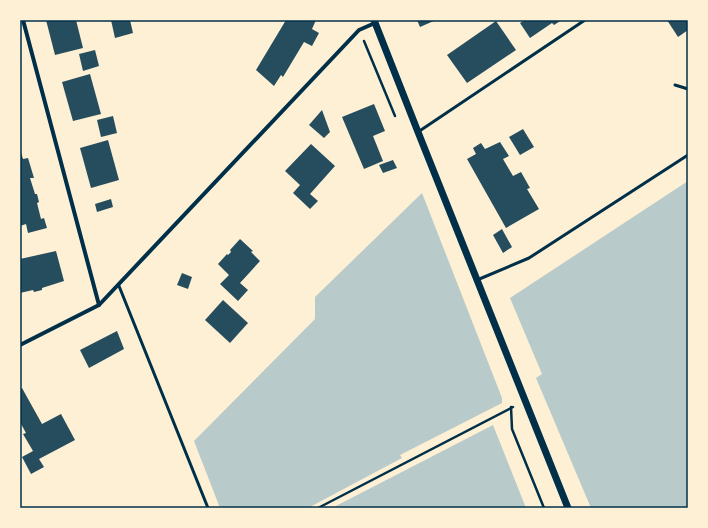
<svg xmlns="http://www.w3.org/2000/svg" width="708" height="528" font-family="'Noto Serif',serif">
<rect width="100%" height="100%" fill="#fdf0d5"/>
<g fill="#b9caca">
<path d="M688,181V508H591L536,378L542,374L510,298Z"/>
<path d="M422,193L502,398V403L400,455L402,458L308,508H220L194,441L315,319V297Z"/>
<path d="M493,425L526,508H332Z"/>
</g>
<g fill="#264d5e">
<path d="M46,20H76L83,48L55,55Z"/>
<path d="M111,20H130L133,33L115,38Z"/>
<path d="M286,20H300L302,21L303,20H316L312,29L319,33L312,46L304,42L283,77L281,75L274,86L256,70Z"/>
<path d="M417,20H436L420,27Z"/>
<path d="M525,20H562L554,25L552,23L530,38L520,23Z"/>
<path d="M667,20H688V30L678,37Z"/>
<path d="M496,21L516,50L467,83L447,55Z"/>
<path d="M95,50L99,66L83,71L79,54Z"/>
<path d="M90,74L101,114L73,121L62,82Z"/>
<path d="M374,104L385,131L373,136L383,161L364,169L342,117Z"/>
<path d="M322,110L330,132L324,138L309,125Z"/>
<path d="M113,116L117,133L101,137L97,120Z"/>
<path d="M523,129L534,147L520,155L509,137Z"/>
<path d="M108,140L119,180L91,188L80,148Z"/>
<path d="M500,142L509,156L503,159L513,176L521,172L530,188L527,189L539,209L506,228L467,159L476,154L473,148L481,143L485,149Z"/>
<path d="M311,144L335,166L310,194L318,201L310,209L293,193L300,185L285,171Z"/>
<path d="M20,149L23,159L28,158L34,178H30L35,194H37L39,202L37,203L41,219L44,218L47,228L28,233L26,224L20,226Z"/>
<path d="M393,160L397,168L383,173L379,165Z"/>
<path d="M111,199L113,207L97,212L95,204Z"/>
<path d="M502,229L512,247L503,253L493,235Z"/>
<path d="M240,239L253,251L251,252L260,261L240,283L248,290L238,301L220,284L229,275L218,264L227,254L228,255L231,252L230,250Z"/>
<path d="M56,251L64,281L42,288V290L34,292L33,290L20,293V259Z"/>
<path d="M182,273L192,277L188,289L177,285Z"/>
<path d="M223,300L248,323L230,343L205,320Z"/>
<path d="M117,331L124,349L89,368L80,350Z"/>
<path d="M22,388L42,424L61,414L75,440L39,459L44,467L31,474L22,457L33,451L23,434L26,433L20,422V389Z"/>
</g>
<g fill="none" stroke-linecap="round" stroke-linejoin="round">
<g stroke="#003049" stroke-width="2.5">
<path d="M364,41L395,116"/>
<path d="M511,407L512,429L544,508"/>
<path d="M318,508L513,407"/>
</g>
<g stroke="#003049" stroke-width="3">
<path d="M675,85L688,89"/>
<path d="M418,132L585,20"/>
<path d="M477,280L529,258L688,155"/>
<path d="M119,286L208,508"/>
</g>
<g stroke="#003049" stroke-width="4">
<path d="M23,20L99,305"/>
<path d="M20,345L99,305L359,30L375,23"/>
</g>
<path stroke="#003049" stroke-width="7" d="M374,20L418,132L568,508"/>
</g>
<rect width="708" height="528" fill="none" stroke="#fdf0d5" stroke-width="42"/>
<rect x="21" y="21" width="666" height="486" fill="none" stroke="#003049" stroke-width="1.5"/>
</svg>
